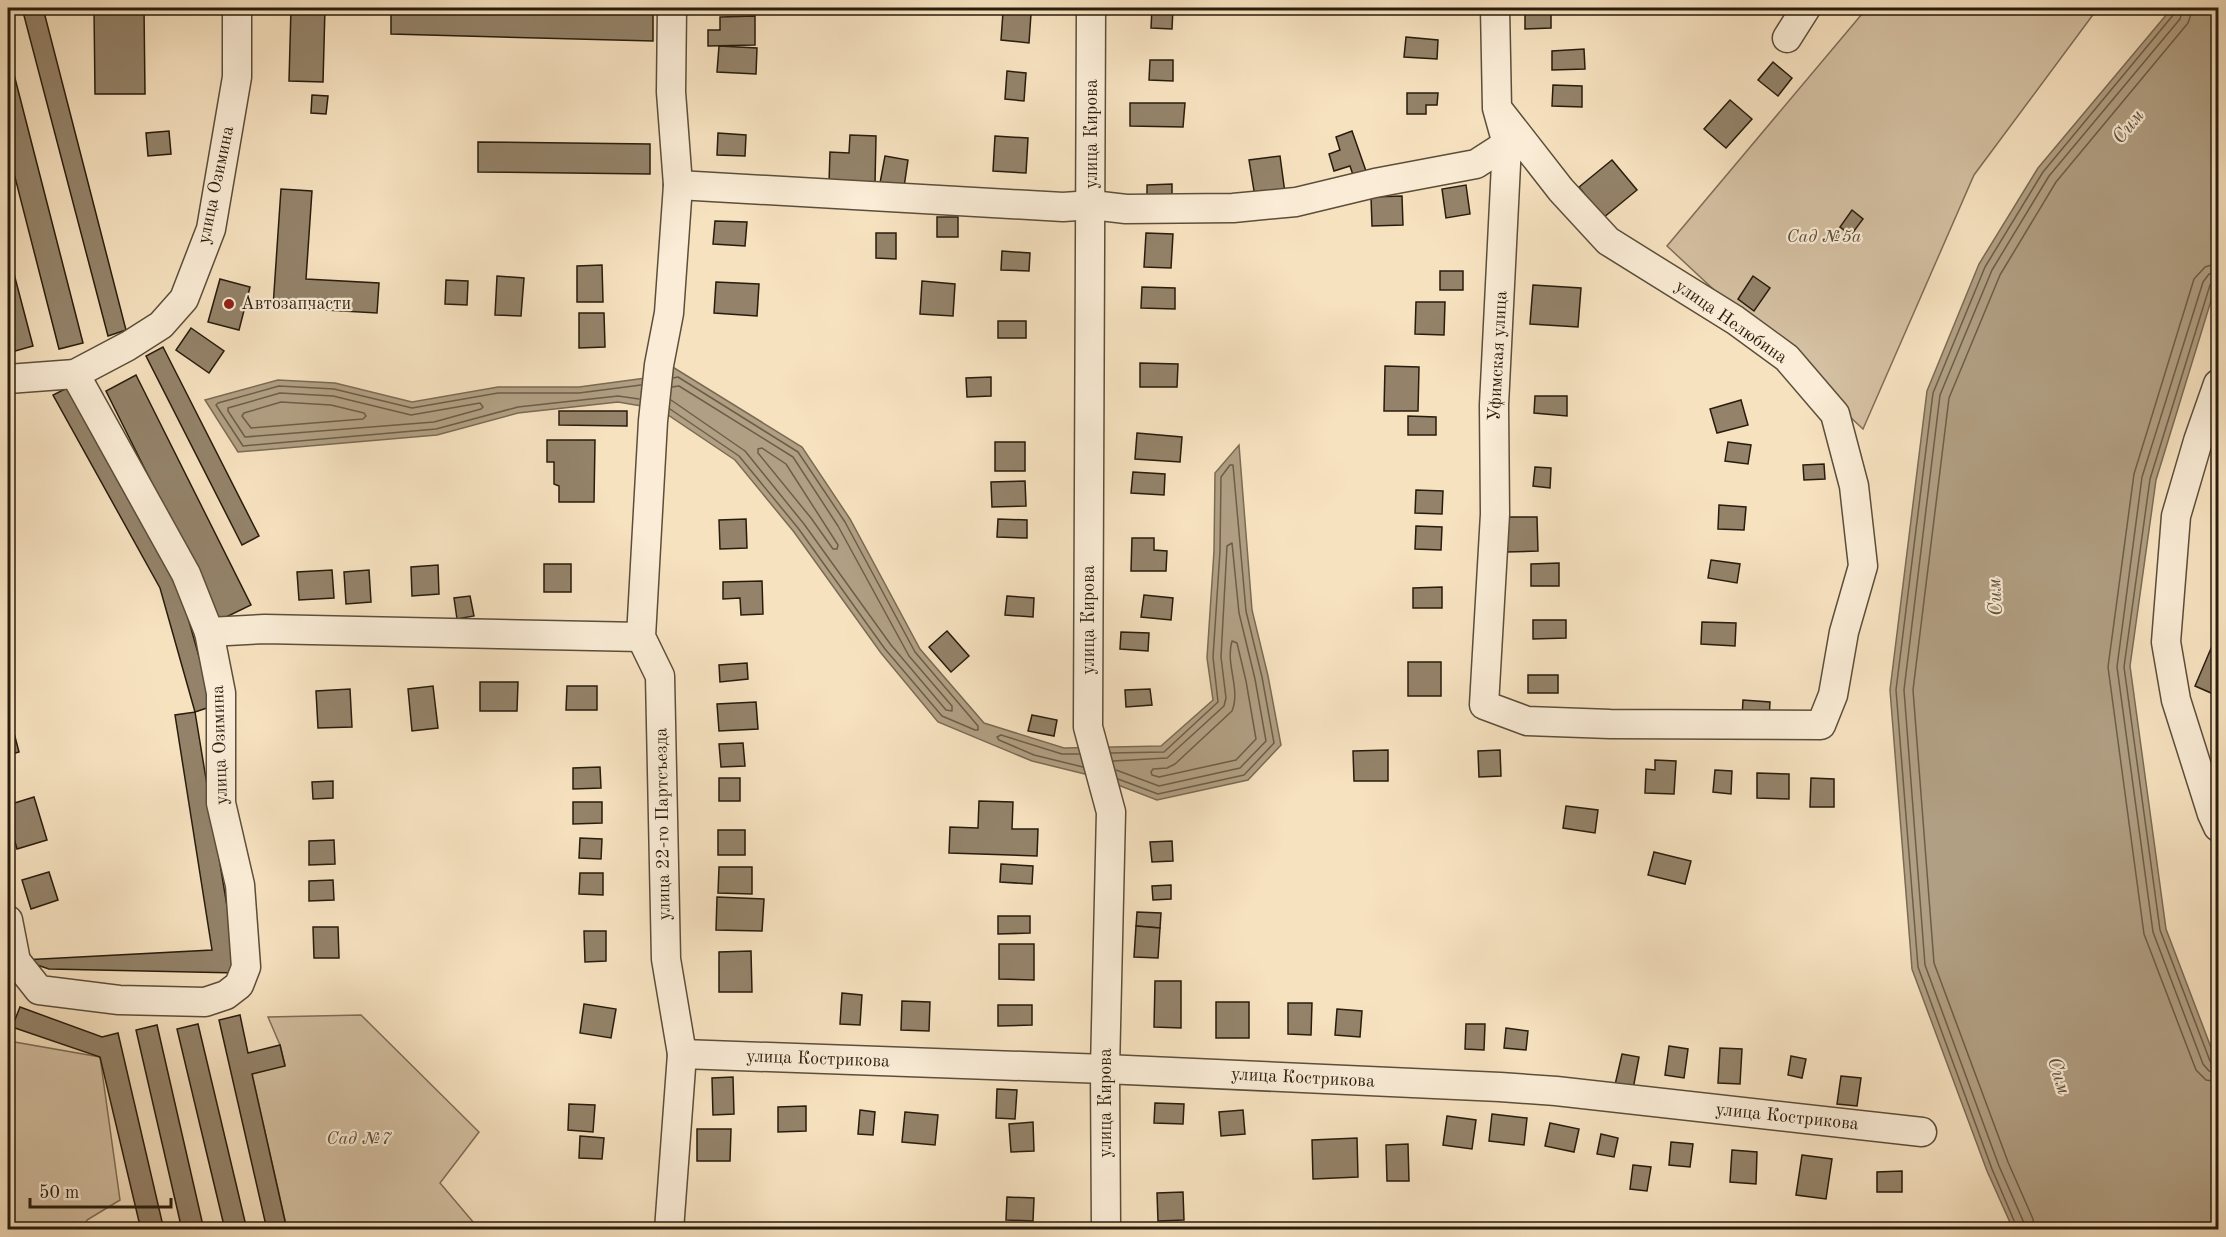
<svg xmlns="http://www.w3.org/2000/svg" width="2226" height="1237" font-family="'Old Standard TT',serif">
<rect width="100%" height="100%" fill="#f7e2c0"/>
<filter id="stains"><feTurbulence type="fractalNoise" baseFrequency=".00333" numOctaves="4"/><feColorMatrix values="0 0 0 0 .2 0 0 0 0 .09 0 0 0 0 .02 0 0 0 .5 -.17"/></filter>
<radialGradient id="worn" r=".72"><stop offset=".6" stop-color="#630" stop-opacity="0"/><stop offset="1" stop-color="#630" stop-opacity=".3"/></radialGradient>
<g fill="#d4c0a2" stroke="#7e6e58" stroke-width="1.5">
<path d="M1867,8H2098L1974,175L1863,429L1667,246Z"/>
<path d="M361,1015L479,1132L440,1183L479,1229H287L252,1074L285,1065L280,1045L268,1017Z"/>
<path d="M8,1039L9,1041L100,1057L120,1200L87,1220L84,1229H8Z"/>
</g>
<g fill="#b19f83" stroke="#7a6b54" stroke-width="1.5">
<path d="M2172,8H2218V278L2156,480L2130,666L2166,929L2218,1066V1229H2013L1987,1171L1912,969L1890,690L1927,391L1979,264L2038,168Z"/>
<path d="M671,366L802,447L850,519L920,649L984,723L1064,748L1161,746L1213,700L1207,658L1214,551L1215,473L1239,445L1252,610L1268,676L1281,745L1248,780L1157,800L1097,777L1032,761L938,722L881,653L794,532L735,460L659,409L618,402L518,413L437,435L238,452L205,400L278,380L335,383L412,402L498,387H579L668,375Z"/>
</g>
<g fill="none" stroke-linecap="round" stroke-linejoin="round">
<g stroke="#6c5e48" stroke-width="1.5">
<path d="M2218,263L2205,267L2194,279L2134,474L2108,667L2144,934L2196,1070L2206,1080L2218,1082"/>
<path d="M2218,272L2209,274L2203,282L2142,477L2117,667L2153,932L2203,1064L2209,1071L2218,1073"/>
<path d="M2218,280L2213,281L2210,285L2150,479L2124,667L2160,930L2210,1061L2214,1065L2218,1066"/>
<path d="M280,393L333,396L411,415L480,403L483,407L481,409L434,422L245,437L228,411V408Z"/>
<path d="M639,399L618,396L518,407L436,429L243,446L216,405L218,403L279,386L334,389L412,408L498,393H579L641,385"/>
<path d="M671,400L745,451L804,524L891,645L946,710L952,711V706L909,656L838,526L793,457L679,386L672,387"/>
<path d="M281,402L331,405L364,413L366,416L363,419L251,428L242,416L244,413Z"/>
<path d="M670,409L739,456L798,528L885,649L942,716L975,730H978V726L915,652L845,522L798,452L678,377L673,378"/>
<path d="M762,448L786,464L838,545L837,549H833L811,518L758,453V449Z"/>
<path d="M1232,641L1237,643L1246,681L1256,739L1236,760L1159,777L1152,775L1151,772L1153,769L1167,768L1175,764L1232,711C1241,689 1225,664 1232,641Z"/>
<path d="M1111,753L1164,752L1218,702L1213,657L1220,551L1221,477L1230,465H1233L1246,611L1262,677L1274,743L1244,775L1158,794L1118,779"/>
<path d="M1079,754H1062L1001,735L997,737L999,740L1034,755L1083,767"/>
<path d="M1113,761L1167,758L1224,706L1226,698L1221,657L1227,546L1232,543L1239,613L1255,679L1266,741L1240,768L1159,786L1116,770"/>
<path d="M2018,1230L1992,1169L1918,967L1896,690L1933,393L1985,267L2043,172L2174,14L2176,8"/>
<path d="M2025,1230L2024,1223L1999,1166L1925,965L1904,690L1940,395L1992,270L2049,176L2180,19L2183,8"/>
<path d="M2034,1230L2033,1219L2008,1162L1934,963L1913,690L1949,398L2000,275L2056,182L2188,23L2193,8"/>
</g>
</g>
<g fill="#94836a" stroke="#281c0d" stroke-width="1.5">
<path d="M22,8H43L126,330L108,336Z"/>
<path d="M94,8H144L145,94H95Z"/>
<path d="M291,8H325L323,82L289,81Z"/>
<path d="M391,8L653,9V41L391,34Z"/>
<path d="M1152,8H1173L1172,29L1151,28Z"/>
<path d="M1525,8H1551V28L1525,29Z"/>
<path d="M1003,12L1031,14L1029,43L1001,40Z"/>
<path d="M755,16V45L708,46V30H720V17Z"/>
<path d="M1406,37L1438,40L1437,59L1404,57Z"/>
<path d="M719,46L757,48L756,74L717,72Z"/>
<path d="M1584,49L1585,69L1552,70V51Z"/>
<path d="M8,51L83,343L59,349L8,150Z"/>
<path d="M1150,60H1173V81L1149,80Z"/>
<path d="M1773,62L1792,78L1778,96L1758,80Z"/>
<path d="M1007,71L1026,73L1024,101L1005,99Z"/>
<path d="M1553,85L1582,86V107L1552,106Z"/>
<path d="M1407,93H1438L1437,105H1426V114H1407Z"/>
<path d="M312,95L328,96L326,114L311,113Z"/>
<path d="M1730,100L1752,119L1726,148L1704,129Z"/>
<path d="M1130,103H1185L1183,127L1130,126Z"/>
<path d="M169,131L171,154L148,156L146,133Z"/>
<path d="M1352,131L1366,171L1353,175L1350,166L1334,171L1329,154L1340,150L1336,137Z"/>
<path d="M718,133L746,135L745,156L717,155Z"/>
<path d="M850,135L876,136L875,184L829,183L830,152L849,153Z"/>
<path d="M995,136L1028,138L1026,173L993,171Z"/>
<path d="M478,142L650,144V174L478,172Z"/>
<path d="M885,156L908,160L904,187L880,183Z"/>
<path d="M1280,156L1285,193L1255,197L1249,160Z"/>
<path d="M1612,160L1637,190L1603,218L1579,187Z"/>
<path d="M1172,184V200L1147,201V185Z"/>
<path d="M1466,185L1470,214L1446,218L1442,189Z"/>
<path d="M281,189L312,191L306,279L379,283L377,313L273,307Z"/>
<path d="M1402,196L1403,225L1372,226L1371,197Z"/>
<path d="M1852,210L1863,219L1851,235L1840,227Z"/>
<rect x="937" y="217" width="21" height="20"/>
<path d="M715,221L747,222L745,246L713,244Z"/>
<path d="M876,233H896V259L876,258Z"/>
<path d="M1146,233L1173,234L1171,268L1144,267Z"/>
<path d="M8,251L33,346L8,353Z"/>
<path d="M1002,251L1030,253L1029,271L1001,270Z"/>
<path d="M602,265L603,302H577V266Z"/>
<rect x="1440" y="271" width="23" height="19"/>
<path d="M497,276L524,278L521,316L495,315Z"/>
<path d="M1753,276L1770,288L1754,311L1738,299Z"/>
<path d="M220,279L250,287L239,330L208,322Z"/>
<path d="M446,280L468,281L467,305L445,304Z"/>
<path d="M922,281L955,284L953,316L920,314Z"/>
<path d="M716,282L759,284L757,316L714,313Z"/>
<path d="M1533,285L1581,288L1578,327L1530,324Z"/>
<path d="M1142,287L1175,288V309L1141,308Z"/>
<path d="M1416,302H1445L1444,335L1415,334Z"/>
<path d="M579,313H604L605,347L579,348Z"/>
<rect x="998" y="321" width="28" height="17"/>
<path d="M191,328L224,351L209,373L176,350Z"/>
<path d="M163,347L259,536L242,545L146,356Z"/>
<path d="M1140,363L1178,364L1177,387H1140Z"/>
<path d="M1385,366L1419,367L1418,411H1384Z"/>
<path d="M136,375L251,605L220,620L106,391Z"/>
<path d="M991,377V396L967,397L966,378Z"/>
<path d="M71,386L177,579L213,706L195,712L160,588L53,395Z"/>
<path d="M1535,396H1567V416L1534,413Z"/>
<path d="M1741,400L1748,425L1717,433L1710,409Z"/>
<path d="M559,411H627V426L559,425Z"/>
<path d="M1408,416L1436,417V435H1408Z"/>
<path d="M1137,433L1182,437L1180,462L1135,459Z"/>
<path d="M547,440H595L594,502H559V486L554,484V462H547Z"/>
<rect x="995" y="442" width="30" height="29"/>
<path d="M1728,442L1751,445L1748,464L1725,461Z"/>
<path d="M1824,464L1825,479L1804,480L1803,465Z"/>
<path d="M1535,467L1551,468L1550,488L1533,486Z"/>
<path d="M1133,472L1165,474L1164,495L1131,493Z"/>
<path d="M1025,481L1026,506L992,507L991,482Z"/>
<path d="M1416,490L1443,491L1442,514L1415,513Z"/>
<path d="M1719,505L1746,507L1744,530L1718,529Z"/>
<path d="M1506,517H1537L1538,551L1507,552Z"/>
<path d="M746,519L747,548L720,549L719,520Z"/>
<path d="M998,519L1027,520V538L997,537Z"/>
<path d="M1416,526L1442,527L1441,550L1415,549Z"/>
<path d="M1132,538H1154V550L1167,551L1166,571H1131Z"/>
<path d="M1711,560L1740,564L1737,583L1708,578Z"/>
<path d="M1559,563V586H1531V564Z"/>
<rect x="544" y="564" width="27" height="28"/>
<path d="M438,565L439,594L412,596L411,567Z"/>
<path d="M332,570L334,598L299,600L297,572Z"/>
<path d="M369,570L371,602L346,604L344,572Z"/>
<path d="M762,581L763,614L741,615L740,598L723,599V582Z"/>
<path d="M1442,587V608H1413V588Z"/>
<path d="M1144,595L1173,598L1171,620L1141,617Z"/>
<path d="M470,596L474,616L457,619L454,598Z"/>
<path d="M1007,596L1034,598L1033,617L1005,615Z"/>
<path d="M1533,620H1566V638L1533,639Z"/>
<path d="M1702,622L1736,623L1735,646L1701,644Z"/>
<path d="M947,631L969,656L951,672L929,647Z"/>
<path d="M1121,632L1149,633L1148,651L1120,649Z"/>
<path d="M2218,632V696L2195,686Z"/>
<rect x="1408" y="662" width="33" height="34"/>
<path d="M747,663L748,679L720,682L719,665Z"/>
<rect x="1528" y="675" width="30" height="18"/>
<path d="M480,682H518L517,711H480Z"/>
<path d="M433,686L438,728L412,731L408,689Z"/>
<path d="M567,686H597V710H566Z"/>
<path d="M350,689L352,727L318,728L316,691Z"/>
<path d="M1150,689L1152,705L1126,707L1125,690Z"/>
<path d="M1743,700L1770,702L1769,720L1742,718Z"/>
<path d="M756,702L758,729L719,731L717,704Z"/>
<path d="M8,710L19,752L8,755Z"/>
<path d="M195,712L238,973L49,969L22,960L212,950L175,715Z"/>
<path d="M1032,715L1057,720L1054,736L1028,731Z"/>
<path d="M743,743L745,766L721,767L719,744Z"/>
<path d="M1388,750V781H1354L1353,751Z"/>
<path d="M1500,750L1501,776L1479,777L1478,751Z"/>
<path d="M1655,760L1676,761L1674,794L1645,793L1646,769L1655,770Z"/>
<path d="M600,767L601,788L573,789V768Z"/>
<path d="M1715,770L1732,771L1731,794L1713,792Z"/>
<path d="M1757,773L1789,774V799L1757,798Z"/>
<rect x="719" y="778" width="21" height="23"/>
<path d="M1811,778L1834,779V807H1810Z"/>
<path d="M333,781V798L313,799L312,782Z"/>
<path d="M34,797L47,840L17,849L8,817V805Z"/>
<path d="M979,801L1013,802L1012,829H1038L1037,856L949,853L950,827L978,828Z"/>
<path d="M573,802H602V823L573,824Z"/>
<path d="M1566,806L1598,810L1595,833L1563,828Z"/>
<rect x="718" y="830" width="27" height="25"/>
<path d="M580,838L602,839L601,859L579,858Z"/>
<path d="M334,840L335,864L309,865V841Z"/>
<path d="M1172,841L1173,861L1152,862L1150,842Z"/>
<path d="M1654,852L1691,861L1685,884L1648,875Z"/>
<path d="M1001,864L1033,866L1032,884L1000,882Z"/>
<path d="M719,867H752V894L718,893Z"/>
<path d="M49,872L58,900L31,909L22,880Z"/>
<path d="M580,873H603V895L579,894Z"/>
<path d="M333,880L334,900L309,901V881Z"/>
<path d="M1171,885V899L1153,900L1152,886Z"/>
<path d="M717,897L764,899L762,931L716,930Z"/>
<path d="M1137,912L1161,913L1160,928L1136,926Z"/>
<path d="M998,916H1030V933L998,934Z"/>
<path d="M1136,926L1160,928L1158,958L1134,957Z"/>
<path d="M313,927H338L339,958H314Z"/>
<path d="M584,931H606V961L585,962Z"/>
<path d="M999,944H1034V980L999,979Z"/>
<path d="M751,951L752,992H719V952Z"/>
<path d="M1155,981H1181V1028L1154,1027Z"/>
<path d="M842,993L862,995L860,1025L840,1024Z"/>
<path d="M902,1001L930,1002L929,1031L901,1030Z"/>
<rect x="1216" y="1002" width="33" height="36"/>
<path d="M1288,1003H1312L1311,1035L1288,1034Z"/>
<path d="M584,1004L616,1009L611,1038L580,1033Z"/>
<path d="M998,1005H1032V1025L998,1026Z"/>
<path d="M20,1007L102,1037L118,1033L164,1230H141L100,1057L12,1027Z"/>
<path d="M1337,1009L1362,1011L1360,1037L1335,1035Z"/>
<path d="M240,1015L248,1053L280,1045L285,1066L252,1074L287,1230H267L219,1020Z"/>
<path d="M198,1024L247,1230H225L177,1029Z"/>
<path d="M1466,1024H1485L1484,1050L1465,1049Z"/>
<path d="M157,1025L204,1230H182L136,1030Z"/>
<path d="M1506,1028L1528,1031L1526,1050L1504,1048Z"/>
<path d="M1669,1046L1688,1049L1684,1078L1665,1075Z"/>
<path d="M1720,1048L1742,1049L1740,1084L1718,1083Z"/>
<path d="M1622,1054L1639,1057L1633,1089L1615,1085Z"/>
<path d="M1791,1056L1806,1059L1802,1078L1788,1075Z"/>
<path d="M1841,1076L1861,1078L1857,1106L1837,1104Z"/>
<path d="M733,1077L734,1114L713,1115L712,1078Z"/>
<path d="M997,1089L1017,1090L1015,1119L996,1118Z"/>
<path d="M1155,1103L1184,1104L1183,1124L1154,1123Z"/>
<path d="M569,1104L595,1105L593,1132L568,1130Z"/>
<path d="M806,1106V1131L778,1132V1107Z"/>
<path d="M860,1110L875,1112L873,1135L858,1134Z"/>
<path d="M1243,1110L1245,1134L1221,1136L1219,1112Z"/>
<path d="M905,1112L938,1115L935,1145L902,1142Z"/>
<path d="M1492,1114L1527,1118L1524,1145L1489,1141Z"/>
<path d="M1447,1116L1476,1120L1472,1149L1443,1145Z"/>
<path d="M1033,1122L1034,1151L1011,1152L1009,1124Z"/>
<path d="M1550,1123L1579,1129L1574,1152L1545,1146Z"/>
<path d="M697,1129H731L730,1161H697Z"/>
<path d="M1601,1134L1618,1138L1614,1157L1597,1154Z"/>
<path d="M580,1136L604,1138L602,1159L579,1158Z"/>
<path d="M1357,1138L1358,1177L1313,1179L1312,1140Z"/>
<path d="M1671,1142L1693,1144L1690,1167L1669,1165Z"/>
<path d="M1408,1144L1409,1181H1387L1386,1145Z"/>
<path d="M1732,1150L1757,1152L1756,1184L1730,1182Z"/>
<path d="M1802,1155L1832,1159L1826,1199L1796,1195Z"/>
<path d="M1633,1165L1651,1167L1647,1191L1630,1189Z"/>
<path d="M1902,1171V1192H1877V1172Z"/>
<path d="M1183,1192L1184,1220L1158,1221L1157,1193Z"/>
<path d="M1007,1197L1034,1198L1033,1221L1006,1220Z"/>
</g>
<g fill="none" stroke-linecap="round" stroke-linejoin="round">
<g stroke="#5c4e3a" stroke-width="31">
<g id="minor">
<path d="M1091,8L1088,727L1111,812L1105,1069L1106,1230"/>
<path d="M1495,8L1497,108L1507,144L1494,405L1495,514L1484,705L1527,721L1610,724L1821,725L1833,695L1844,632L1863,566L1854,486L1835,414L1787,358L1735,320L1608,241L1561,190L1497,108"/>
<path d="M1787,38L1806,8"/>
<path d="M678,185L1063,207L1092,205L1126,209L1233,208L1296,202L1375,183L1476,164L1507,144"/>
<path d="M8,379L75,374L128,346L161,325L184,299L211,229L237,77V8"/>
<path d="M2218,384L2198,441L2176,516L2166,642L2176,700L2212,814L2218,827"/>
<path d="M209,632L265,629L641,637"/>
<path d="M8,920L16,961L39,990L119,1000L205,1002L226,995L239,985L246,967L240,885L221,803V693L209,632L186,574L75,374"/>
<path d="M682,1054L1105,1069L1500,1087L1556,1091L1922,1132"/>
<path d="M669,1230L682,1054L666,959L660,676L641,637L653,421L659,365L669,313L678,185L671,92L672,8"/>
</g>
</g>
<use href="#minor" stroke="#faecd6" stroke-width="28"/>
</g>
<circle fill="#8f2418" stroke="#faecd6" stroke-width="2" cx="229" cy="304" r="6"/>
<g text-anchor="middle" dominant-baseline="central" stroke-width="4.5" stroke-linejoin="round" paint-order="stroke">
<g font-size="18" fill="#281c0d" stroke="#faecd6">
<text transform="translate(1092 134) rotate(-90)">улица Кирова</text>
<text transform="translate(216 185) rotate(-78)">улица Озимина</text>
<text transform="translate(1731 322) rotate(35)">улица Нелюбина</text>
<text transform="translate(1498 356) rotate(-87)">Уфимская улица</text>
<text transform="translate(1089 620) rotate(-90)">улица Кирова</text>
<text transform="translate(220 745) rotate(-92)">улица Озимина</text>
<text transform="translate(663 824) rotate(-91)">улица 22-го Партсъезда</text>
<text transform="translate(818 1059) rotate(2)">улица Кострикова</text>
<text transform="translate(1303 1078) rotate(3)">улица Кострикова</text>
<text transform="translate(1106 1103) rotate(-90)">улица Кирова</text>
<text transform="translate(1787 1117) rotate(6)">улица Кострикова</text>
</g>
<g font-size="18" font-style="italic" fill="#5c4d3a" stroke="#faecd6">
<text x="1824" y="237">Сад №5а</text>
<text x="359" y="1139">Сад №7</text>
</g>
<g font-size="18" fill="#281c0d" stroke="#faecd6" text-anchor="start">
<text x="241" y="304">Автозапчасти</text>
</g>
<g font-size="20" font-style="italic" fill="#5f503c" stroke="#faecd6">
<text transform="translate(2129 127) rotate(-51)">Сим</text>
<text transform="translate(1996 597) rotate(-93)">Сим</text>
<text transform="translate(2058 1076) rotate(73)">Сим</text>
</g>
</g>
<rect width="2226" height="1237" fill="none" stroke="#f7e2c0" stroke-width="30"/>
<rect x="9" y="9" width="2208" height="1219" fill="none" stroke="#281c0d" stroke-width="3"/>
<rect x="15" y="15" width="2196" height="1207" fill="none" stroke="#281c0d" stroke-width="1.5"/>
<path d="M30 1198v9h141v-9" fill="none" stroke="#281c0d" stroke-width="3"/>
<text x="39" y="1198" font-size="18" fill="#281c0d" stroke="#faecd6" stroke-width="4.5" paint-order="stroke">50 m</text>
<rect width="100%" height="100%" filter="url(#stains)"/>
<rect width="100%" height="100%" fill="url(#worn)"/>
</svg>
